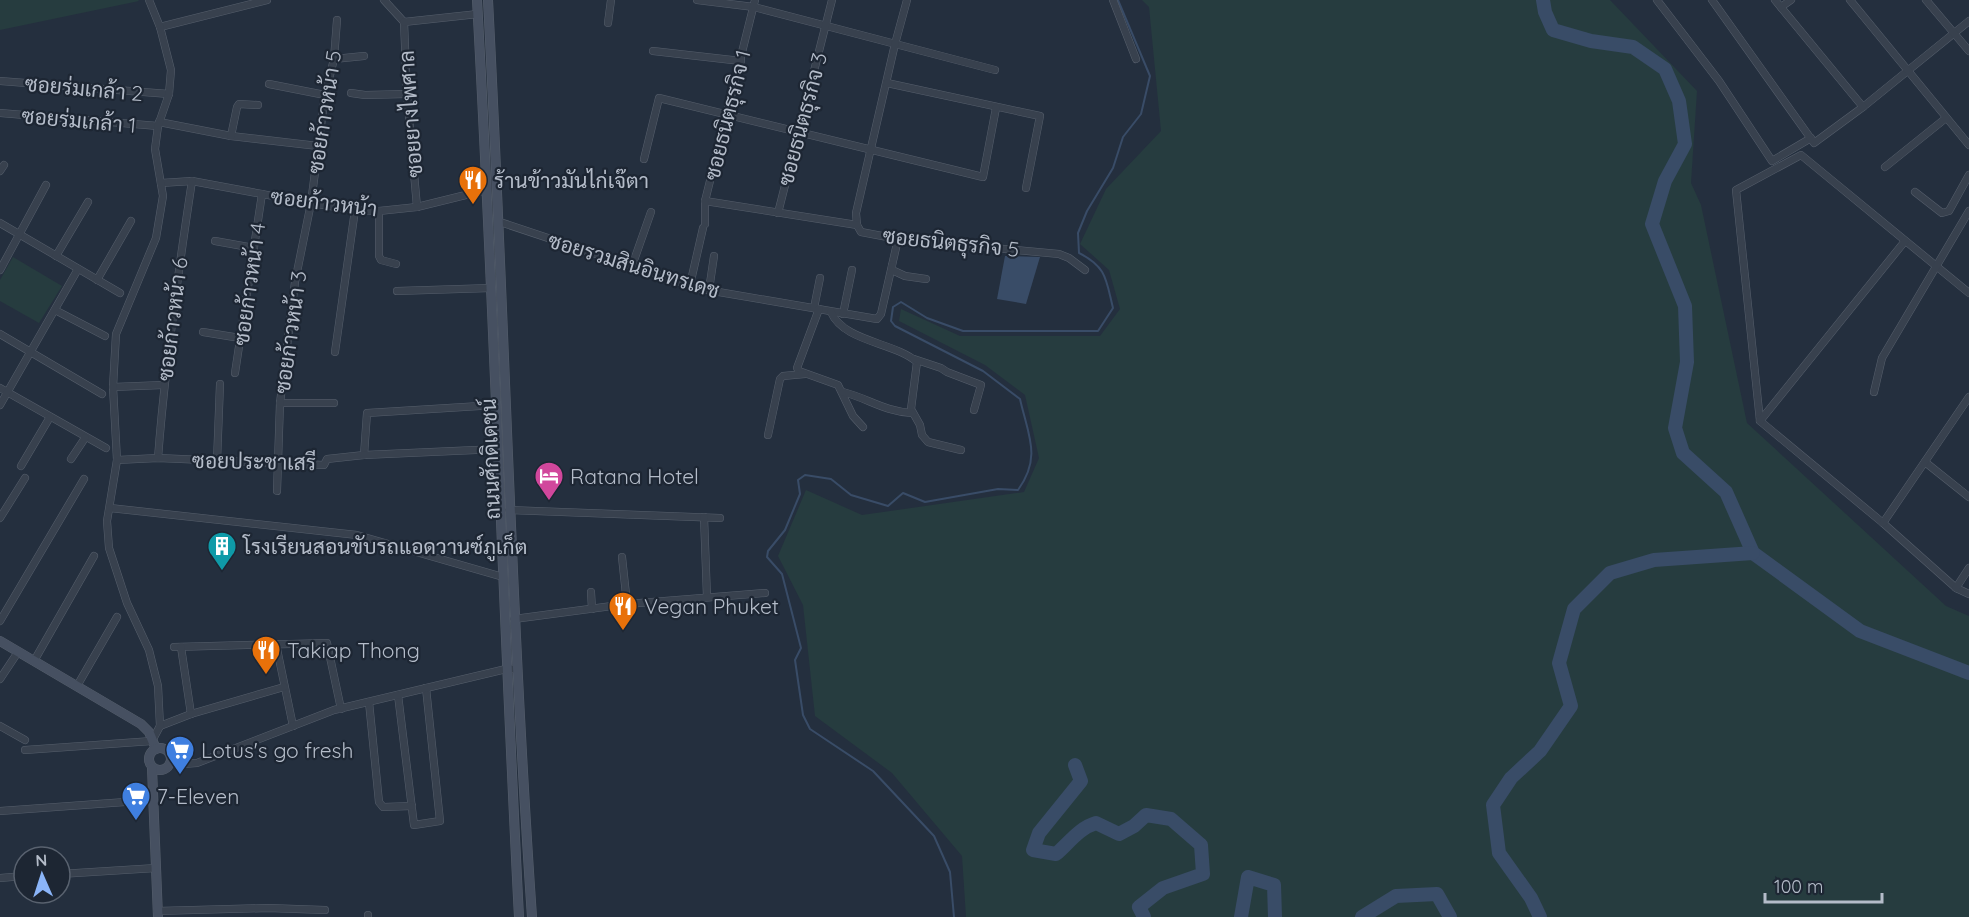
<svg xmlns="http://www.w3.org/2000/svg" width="1969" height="917" font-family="Quicksand,Sarabun,sans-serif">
<rect width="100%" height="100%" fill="#242f3e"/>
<g fill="#263c3f">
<path d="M0,0H138L139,1L0,30Z"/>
<path d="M1142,0H1610L1697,91L1691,183L1701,205L1747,423L1946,606L1969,616V917H966L962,856L892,773L815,716L803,605L778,556L806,490L862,515L1024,492L1039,458L1025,395L985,365L899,321L901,309L960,336H1100L1120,309L1109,270L1080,244L1106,189L1161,131L1149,7Z"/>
<path d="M13,257L62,286L39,323L0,301V280Z"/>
</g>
<path fill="#394c67" d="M1005,256L1040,257L1026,304L997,299Z"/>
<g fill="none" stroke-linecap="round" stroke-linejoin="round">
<path stroke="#394c67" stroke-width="2" d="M954,917L950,872L934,836L873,771L810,729L803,715L795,660L801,648L782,574L767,557L768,551L785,530L800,494L798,480L805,475L831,479L851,495L888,506L903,493L925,502L998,489L1018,490C1042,457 1028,435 1020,399L983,371L895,326L891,321L893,307L901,302L927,318L963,331H1098L1113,308C1106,280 1107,267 1079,253L1078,233L1087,211L1113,168L1123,137L1141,114L1150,76L1118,0"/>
<g stroke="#394c67" stroke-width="14">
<path d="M1543,0L1545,12L1553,30L1591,41L1633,47L1665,69L1679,101L1685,144L1665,181L1652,224L1685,306L1687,362L1675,428L1683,453L1726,492L1753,553L1860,631L1969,673"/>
<path d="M1075,765L1081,781L1039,833L1033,850L1056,854C1069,843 1079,828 1096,823L1119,834L1134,826L1146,815L1171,819L1201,845L1203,874L1163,888L1139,907L1144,917"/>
<path d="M1241,917L1248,877L1274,885L1275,917"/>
<path d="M1362,917L1396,896L1437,894L1450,917"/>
<path d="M1540,917L1531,898L1499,853L1493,805L1511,778L1540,751L1571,706L1559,663L1574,609L1610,573L1654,560L1753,553"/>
</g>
<g stroke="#565f6c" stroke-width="8">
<g id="street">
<path d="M384,0L404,22"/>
<path d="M697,0L754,7L995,70"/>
<path d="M907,0L895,44L856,213L857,225L861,232L898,239L1059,254L1069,258L1085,270"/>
<path d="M1113,0L1136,59"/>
<path d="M1657,0L1719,81L1772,161L1811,138"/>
<path d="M1712,0L1814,143L1863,107L1969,21"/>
<path d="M1775,0L1863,107"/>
<path d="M1850,0L1969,145"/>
<path d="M1926,0L1969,51"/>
<path d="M1781,7L1791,0"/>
<path d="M404,22L407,94L417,207"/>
<path d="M404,22L478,14"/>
<path d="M608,23L611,0"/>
<path d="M160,27L267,0"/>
<path d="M653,51L741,61"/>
<path d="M334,59L364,56"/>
<path d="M0,81L169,94"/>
<path d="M887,83L1040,116L1026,188"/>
<path d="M269,84L325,95"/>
<path d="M351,93L365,95L407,94"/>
<path d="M0,113L158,126"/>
<path d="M159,122L231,136L318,146"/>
<path d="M231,136L237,107L239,104L258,105"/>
<path d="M644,159L659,98L983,177L996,108"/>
<path d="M1885,167L1946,118"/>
<path d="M0,171L4,165"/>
<path d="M161,183L192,181L311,203L355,210L379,211L417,207L486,190"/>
<path d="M1915,192L1942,213L1949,211L1969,175"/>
<path d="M705,201L857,225"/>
<path d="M379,211V256L381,260L396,264"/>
<path d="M778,213L832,0"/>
<path d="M500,222L701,289L877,319L881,314L898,239"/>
<path d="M0,223L120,293"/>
<path d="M705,224V201L755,0"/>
<path d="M215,241L254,248"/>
<path d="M56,256L88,202"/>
<path d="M632,266L651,212"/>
<path d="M892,266V270L905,276L926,279"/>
<path d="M0,270L46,185"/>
<path d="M97,280L131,221"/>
<path d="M690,285L703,228"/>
<path d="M709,290L714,256"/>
<path d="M397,291L491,288"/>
<path d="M1969,293L1801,155L1736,190L1760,421L1883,523L1956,588L1969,594"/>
<path d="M814,308L820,278"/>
<path d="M819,309L797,368L799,371L838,385L853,416L863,427"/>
<path d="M55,310L105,336"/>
<path d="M831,312C844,342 894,342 917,362L911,409L920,425L922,435L928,442L961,450"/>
<path d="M843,314L852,270"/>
<path d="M203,332L240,338"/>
<path d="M0,334L102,394"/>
<path d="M335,352L355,210"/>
<path d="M914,359L941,368L947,372L981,385L974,410"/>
<path d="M235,373L262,194"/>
<path d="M113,387L163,385"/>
<path d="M0,388L106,448"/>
<path d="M843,392C870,399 883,411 912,413"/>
<path d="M1874,392L1882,358L1969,211"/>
<path d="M280,403H334"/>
<path d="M0,405L78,269"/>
<path d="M1760,421L1905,241"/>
<path d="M768,435L780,379L783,376L805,374"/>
<path d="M364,455L367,413L496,405"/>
<path d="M158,458C165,365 178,273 192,181"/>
<path d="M71,459L85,438"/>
<path d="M117,460L158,458L324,465L327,459L364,455L498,449"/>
<path d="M217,461L220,384"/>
<path d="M1925,462L1969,497"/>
<path d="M21,466L50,417"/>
<path d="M277,491L280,403L295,282L311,203L325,95L334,59L337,20"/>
<path d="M110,508L357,535L503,577"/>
<path d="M509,510L720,518"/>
<path d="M704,517L707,597"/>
<path d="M0,518L25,478"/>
<path d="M1883,523L1969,397"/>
<path d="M622,557L627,604"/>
<path d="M1956,588L1969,568"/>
<path d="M591,592L592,609"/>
<path d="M514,619L627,604L765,593"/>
<path d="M0,621L84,479"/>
<path d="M276,644L293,726"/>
<path d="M174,647L327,643L341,709"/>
<path d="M181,647L191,714"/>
<path d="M34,661L94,556"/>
<path d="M0,679L18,652"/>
<path d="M77,686L117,617"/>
<path d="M398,695L414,825L440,821L426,688"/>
<path d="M369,702L379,802L383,807L412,806"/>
<path d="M0,726L25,740"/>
<path d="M160,726L191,714L284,687"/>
<path d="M25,750L152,741L160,726L158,686L149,650L127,603L109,548L107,521L117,460L113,387L116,334L156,238L163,196L155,149L158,126L169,94L171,70L160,27L149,0"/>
<path d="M171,761L183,764L197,763L334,710L506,669H517"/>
<path d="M0,811L153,800"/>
<path d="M60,874L156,868"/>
<path d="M0,878L24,876"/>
<path d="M157,911L268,908L325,910"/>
<path d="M368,915V917"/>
</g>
</g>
<g stroke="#565f6c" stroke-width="10">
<g id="secondary">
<path d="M477,0C494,305 503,611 519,917"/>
<path d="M488,0C504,306 511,612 532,917"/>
<path d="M0,641L141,724L149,732L156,749"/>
<circle cx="160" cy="759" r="11"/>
<path d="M152,768L158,917"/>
</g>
</g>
<use href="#street" stroke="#38414e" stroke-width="7"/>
<use href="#secondary" stroke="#465061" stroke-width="9"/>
</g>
<defs>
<g id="restaurant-pin" transform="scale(1.5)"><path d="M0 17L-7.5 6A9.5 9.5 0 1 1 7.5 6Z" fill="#e8710a" stroke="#1d2633"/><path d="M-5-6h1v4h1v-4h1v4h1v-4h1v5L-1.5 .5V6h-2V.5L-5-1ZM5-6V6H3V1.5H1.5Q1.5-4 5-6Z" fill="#fff"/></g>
<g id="hotel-pin" transform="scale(1.5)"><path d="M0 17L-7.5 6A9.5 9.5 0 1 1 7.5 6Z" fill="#d1479c" stroke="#1d2633"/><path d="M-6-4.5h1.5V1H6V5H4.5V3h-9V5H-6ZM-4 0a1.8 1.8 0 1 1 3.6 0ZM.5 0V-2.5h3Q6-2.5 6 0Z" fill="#fff"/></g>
<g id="building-pin" transform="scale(1.5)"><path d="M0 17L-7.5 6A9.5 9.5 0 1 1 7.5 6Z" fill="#0f9aa8" stroke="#1d2633"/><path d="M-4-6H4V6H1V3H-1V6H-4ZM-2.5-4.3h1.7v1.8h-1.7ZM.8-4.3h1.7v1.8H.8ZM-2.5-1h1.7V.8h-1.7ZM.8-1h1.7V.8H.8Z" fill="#fff"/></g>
<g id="supermarket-pin" transform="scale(1.5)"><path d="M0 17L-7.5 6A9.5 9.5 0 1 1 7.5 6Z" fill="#3f7fe0" stroke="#1d2633"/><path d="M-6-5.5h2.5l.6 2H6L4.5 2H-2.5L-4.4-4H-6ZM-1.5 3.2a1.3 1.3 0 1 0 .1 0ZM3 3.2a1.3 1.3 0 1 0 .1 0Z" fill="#fff"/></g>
</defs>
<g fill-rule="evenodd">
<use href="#restaurant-pin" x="473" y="180"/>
<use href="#hotel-pin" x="549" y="476"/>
<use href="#building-pin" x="222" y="546"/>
<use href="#restaurant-pin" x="623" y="606"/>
<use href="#restaurant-pin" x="266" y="650"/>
<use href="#supermarket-pin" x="180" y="750"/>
<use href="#supermarket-pin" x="136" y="796"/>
</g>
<g text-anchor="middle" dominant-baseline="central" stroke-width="4.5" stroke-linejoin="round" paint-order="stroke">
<g font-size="21" fill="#b4bcc9" stroke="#1d2633">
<text transform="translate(84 88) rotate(5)">ซอยร่มเกล้า 2</text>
<text transform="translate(324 112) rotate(-81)">ซอยก้าวหน้า 5</text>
<text transform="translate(410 114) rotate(-94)">ซอยยางไพศาล</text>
<text transform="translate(727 115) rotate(-76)">ซอยธนิตธุรกิจ 1</text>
<text transform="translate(802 119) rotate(-75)">ซอยธนิตธุรกิจ 3</text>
<text transform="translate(79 120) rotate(5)">ซอยร่มเกล้า 1</text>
<text transform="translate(324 202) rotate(7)">ซอยก้าวหน้า</text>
<text transform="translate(951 242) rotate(6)">ซอยธนิตธุรกิจ 5</text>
<text transform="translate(634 265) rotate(17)">ซอยรวมสินอินทรเดช</text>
<text transform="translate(249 284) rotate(-82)">ซอยก้าวหน้า 4</text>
<text transform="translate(172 319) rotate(-83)">ซอยก้าวหน้า 6</text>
<text transform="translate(290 332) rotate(-82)">ซอยก้าวหน้า 3</text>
<text transform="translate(490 459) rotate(-92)">ถนนศักดิเดชน์</text>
<text transform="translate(254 461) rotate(1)">ซอยประชาเสรี</text>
</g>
<g font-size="21" fill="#b4bcc9" stroke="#1d2633" text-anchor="start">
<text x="494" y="180">ร้านข้าวมันไก่เจ๊ตา</text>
<text x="570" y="476">Ratana Hotel</text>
<text x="243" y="546">โรงเรียนสอนขับรถแอดวานซ์ภูเก็ต</text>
<text x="644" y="606">Vegan Phuket</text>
<text x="287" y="650">Takiap Thong</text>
<text x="201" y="750">Lotus's go fresh</text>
<text x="157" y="796">7-Eleven</text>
</g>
</g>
<g transform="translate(42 875) rotate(357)"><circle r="28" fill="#1d2633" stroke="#59626f" stroke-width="1.5"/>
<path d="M0-4.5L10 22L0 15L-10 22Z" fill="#8ab4f8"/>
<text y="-9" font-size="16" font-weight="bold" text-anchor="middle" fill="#b4bcc9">N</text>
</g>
<path d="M1765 893v9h117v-9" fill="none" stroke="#b4bcc9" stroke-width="3"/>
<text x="1774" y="893" font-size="18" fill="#b4bcc9" stroke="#1d2633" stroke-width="4.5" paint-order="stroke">100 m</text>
</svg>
